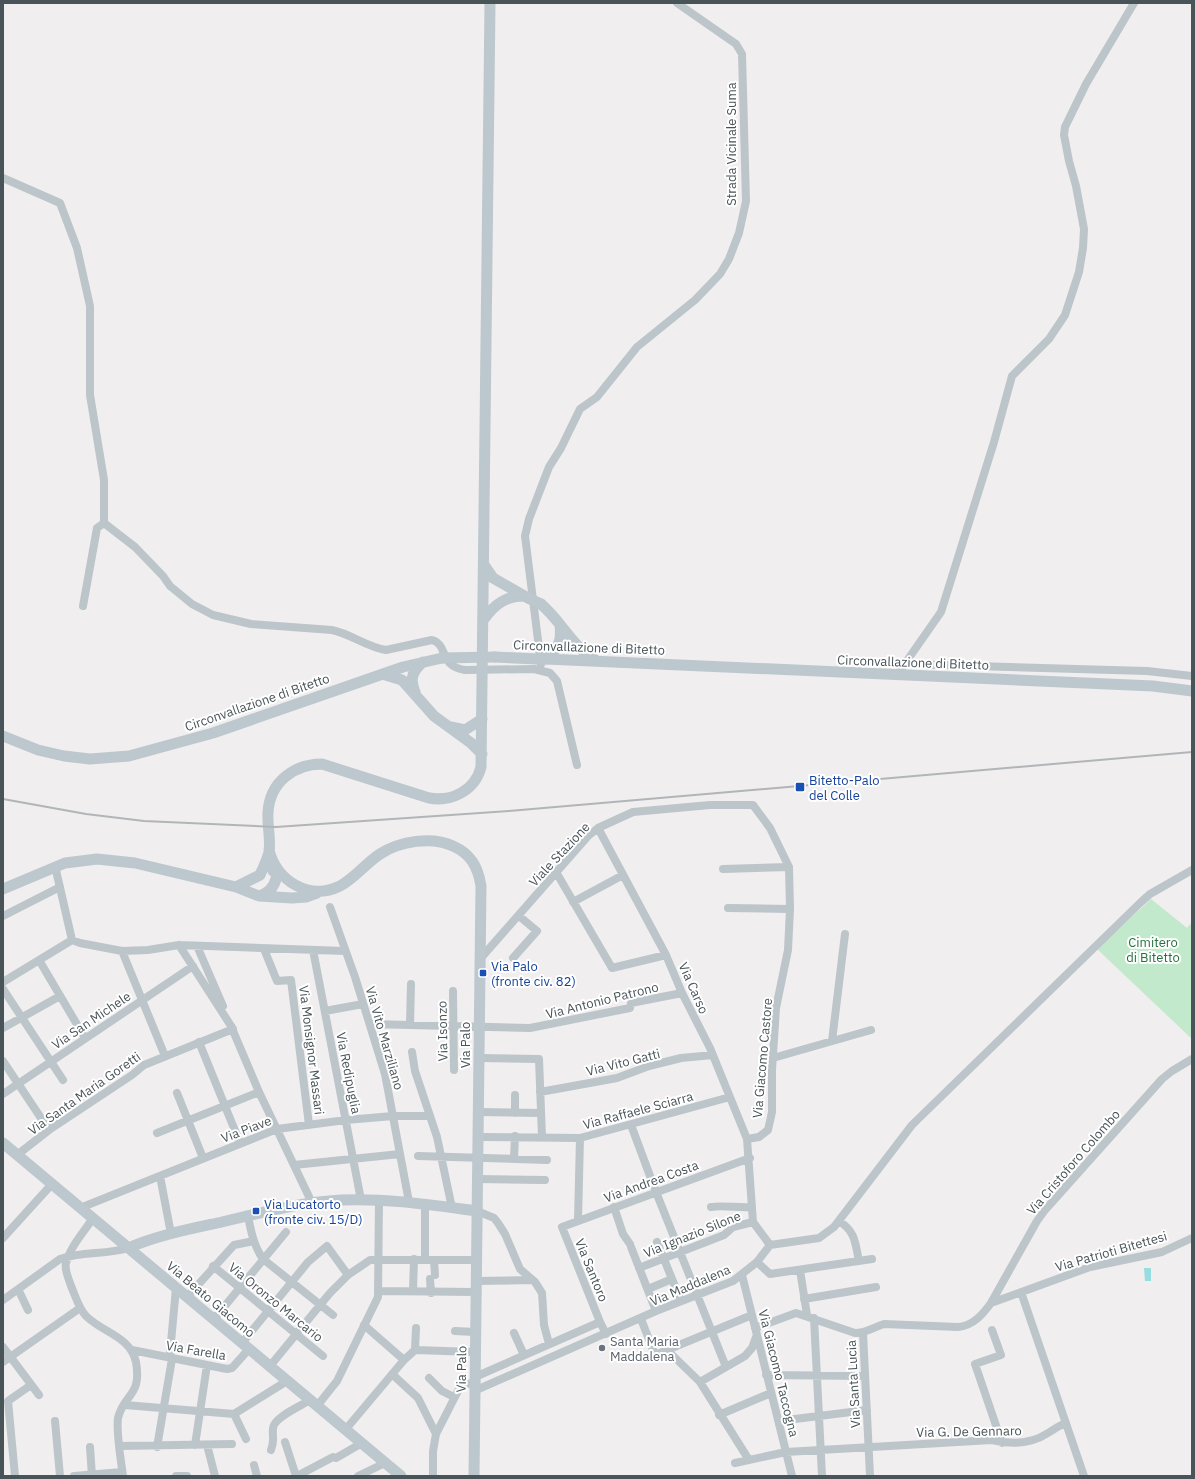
<svg xmlns="http://www.w3.org/2000/svg" width="1195" height="1479" viewBox="0 0 1195 1479" font-family="'IBM Plex Sans',sans-serif">
<style>
.green{fill:#c2e9cb}
.water{fill:#95dde0}
.lines{fill:none;stroke-linecap:round;stroke-linejoin:round}
.street{stroke:#bcc5c9;stroke-width:8}
.secondary{stroke:#bcc8ce;stroke-width:11}
.rail{stroke:#b1b5b8;stroke-width:2}
.secondary-bridge{stroke:#bcc8ce;stroke-width:11}
.transit-dot{fill:#1a4fb4;stroke:#fff;stroke-width:1.5}
.worship-dot{fill:#6b7280;stroke:#fff;stroke-width:1.5}
.labels{text-anchor:middle;stroke-width:4;stroke-linejoin:round;paint-order:stroke}
.street-label{font-size:13px;fill:#495459;stroke:#fff}
.transit-label{font-size:13px;fill:#164399;stroke:#fff;text-anchor:start}
.park-label{font-size:13px;fill:#23713d;stroke:#fff}
.worship-label{font-size:13px;fill:#5b616d;stroke:#fff;text-anchor:start}
</style>
<rect width="100%" height="100%" fill="#f1eeef"/>
<path class="green" d="M1151 899 1187 928 1192 922V1039L1097 949Z"/>
<path class="water" d="M1144 1268H1151V1281H1145Z"/>
<g class="lines">
<path class="street" d="M3 178 60 203 77 248 90 306V395L104 480V523L135 547 163 576 170 586 192 604 213 615 251 624 332 630C351 634 367 647 386 650L432 640C449 645 438 666 465 670L534 669 550 673 557 681 577 765
M83 606 97 528 104 523
M541 664 525 536 529 519 549 467 561 448 580 409 597 397 637 347 695 300 720 274 729 259 739 233 746 201 742 54 736 44 677 3
M906 664 1147 671 1192 676
M897 675 941 612 994 442 1012 376 1049 339 1065 315 1079 272 1083 248 1084 229 1076 186 1069 161 1064 135 1065 127 1086 84 1134 3
M598 828 666 955
M55 866 72 940
M723 869 789 867
M556 872 612 968 666 955 682 993 710 1048 747 1139
M573 902 623 875
M330 907 355 977 385 1074 409 1202
M728 908 790 909
M3 916 60 887
M72 940 80 943 122 951 148 950 179 945 345 951
M197 946 223 1006
M264 949 277 981 291 980 309 1125
M313 950 361 1200
M122 951 165 1056
M513 958 537 931 519 916
M480 959 588 836 598 828 633 812 710 805H753L770 828 789 867 790 909 788 950 776 1008 772 1070V1112L768 1130 759 1137 747 1139 753 1222 770 1245
M39 960 85 1038
M3 982 72 940
M3 989 63 1080
M453 991 454 1070
M325 1011 363 1004
M370 1024 530 1028 630 1008 631 1003 682 993
M410 1025 411 984
M231 1026 259 1092 312 1203
M3 1028 60 996
M832 1041 845 934
M199 1042 240 1143
M412 1052 415 1071 437 1137 452 1208
M479 1058 539 1059 542 1137
M773 1058 871 1030
M3 1061 49 1130
M540 1092 617 1078 649 1066 681 1058 713 1055
M177 1093 203 1158
M3 1094 193 966
M515 1095V1113
M479 1112 541 1113
M631 1125 656 1192 726 1367
M157 1133 259 1092
M479 1137 580 1138 730 1097
M17 1155 49 1130 132 1075 144 1065 233 1029 179 945
M418 1156 547 1160
M514 1159 515 1136
M294 1165 400 1154
M160 1176 171 1234
M478 1179 545 1180
M614 1207 623 1234 630 1244
M711 1207C721 1205 740 1208 752 1207
M80 1208 277 1129 346 1120 393 1116H430
M477 1211 494 1218 498 1223 505 1234 520 1269 535 1282 542 1293 544 1325 549 1344
M248 1216C251 1232 254 1246 263 1259L333 1315
M93 1218C84 1232 70 1247 66 1263 64 1270 69 1279 71 1286 76 1297 78 1307 86 1316 103 1333 130 1336 136 1362 142 1397 124 1393 118 1418 116 1432 121 1461 123 1476
M578 1220 580 1138
M839 1221C856 1232 855 1243 859 1261
M3 1238 52 1184
M657 1242 681 1301
M631 1247 656 1311
M425 1260V1205
M434 1260 435 1275
M757 1262 770 1274 872 1259
M213 1266 323 1356
M639 1268 724 1235 733 1227 753 1222
M800 1270 807 1315
M742 1275 792 1476
M430 1279 431 1293
M475 1281 532 1280
M18 1289 28 1310
M648 1289 672 1279
M378 1291 475 1292
M413 1291 414 1259
M1021 1292 1084 1476
M187 1297 234 1245 254 1241
M804 1299 876 1287
M3 1300 60 1259C82 1251 106 1255 128 1248
M991 1303 1090 1267 1162 1252 1192 1238
M814 1318 822 1476
M214 1319 286 1232
M641 1319 655 1355 667 1350 700 1382 749 1460
M600 1322 562 1227 750 1158
M364 1325 404 1360
M755 1328 796 1313 855 1333C866 1333 874 1327 884 1324L958 1327C973 1326 983 1314 991 1303L1037 1221 1045 1210 1162 1079 1172 1071 1192 1059
M992 1330 1001 1355 975 1364 1002 1443
M455 1331 475 1332
M514 1333 524 1355
M863 1333 870 1476
M242 1343 308 1262 327 1246 348 1275
M3 1347 39 1395
M132 1350 227 1369 232 1368 249 1349
M415 1350 475 1352
M415 1350 416 1328
M667 1350 752 1315
M3 1362 80 1308
M270 1366 330 1293 348 1275 370 1260H476
M392 1374 418 1398 436 1434
M766 1375 865 1376
M475 1377 600 1322 606 1334
M429 1378 442 1391 454 1397
M700 1382 745 1356 752 1348 756 1337
M474 1391 656 1311 733 1281 757 1262 770 1245 819 1238 834 1227 912 1125 1141 902 1150 894 1192 870
M125 1405 234 1414
M317 1406 337 1381 378 1297 379 1200
M234 1414 287 1381
M234 1414 246 1439
M719 1415 771 1393
M55 1421 60 1476
M779 1421 867 1410
M346 1429 404 1360 415 1350
M285 1442 296 1476
M195 1445 207 1365
M207 1445 215 1476
M120 1446 232 1444
M90 1447 92 1476
M157 1447 172 1359 170 1353 176 1288
M271 1450C275 1440 272 1438 273 1428 274 1417 301 1406 310 1400
M735 1463 786 1452 992 1440C1012 1445 1031 1444 1048 1433 1054 1429 1059 1426 1065 1423
M254 1465 257 1476
M15 1476 8 1401 31 1385
M74 1476 122 1472
M176 1476H187
M297 1476 333 1457 336 1458 362 1443
M358 1476 385 1463
M433 1476V1451L436 1434 460 1387 466 1384 474 1383"/>
<path class="secondary" d="M484 565 493 578 528 598
M541 604C562 622 573 648 597 661
M484 619C495 604 506 596 524 596
M495 657 537 659
M546 659 1085 683 1153 686 1192 691
M546 659C558 649 562 642 560 625
M382 674 402 680 434 716 471 743 482 754
M415 692C409 678 413 671 423 662
M451 727 465 730 482 719
M3 736 38 750 64 756 90 759 129 756 213 733 403 667 442 658
M269 850C277 881 309 901 340 886 355 878 366 863 380 854 400 841 432 836 453 846 471 854 478 867 481 886L474 1476
M236 887 260 875C263 868 267 860 269 852 271 840 267 825 268 812 270 782 294 764 322 764L429 798C451 802 475 791 481 767L490 3
M3 889 65 863 97 859 135 863 236 887 259 896 292 898 306 897 317 893
M259 896C272 892 277 883 277 870L273 871
M3 1143 401 1476
M128 1248C158 1235 190 1229 222 1222 260 1213 301 1202 341 1200 387 1198 432 1205 477 1211"/>
<path class="rail" d="M3 799 86 814 144 821 276 827 509 811 1192 752"/>
<path class="secondary-bridge" d="M528 598 541 604
M442 658 495 657
M537 659H546"/>
</g>
<g class="transit-dot">
<rect x="795" y="782" width="10" height="10" rx="2"/>
<rect x="479" y="969" width="8" height="8" rx="2"/>
<rect x="252" y="1207" width="8" height="8" rx="2"/>
</g>
<circle class="worship-dot" cx="602" cy="1348" r="4"/>
<g class="labels">
<g class="street-label">
<text transform="translate(731 144) rotate(-90)" y="5">Strada Vicinale Suma</text>
<text transform="translate(589 647) rotate(2)" y="5">Circonvallazione di Bitetto</text>
<text transform="translate(913 662) rotate(2)" y="5">Circonvallazione di Bitetto</text>
<text transform="translate(257 702) rotate(-19)" y="5">Circonvallazione di Bitetto</text>
<text transform="translate(559 854) rotate(-47)" y="5">Viale Stazione</text>
<text transform="translate(694 988) rotate(66)" y="5">Via Carso</text>
<text transform="translate(602 1000) rotate(-14)" y="5">Via Antonio Patrono</text>
<text transform="translate(91 1020) rotate(-34)" y="5">Via San Michele</text>
<text transform="translate(442 1031) rotate(-91)" y="5">Via Isonzo</text>
<text transform="translate(385 1038) rotate(74)" y="5">Via Vito Marziliano</text>
<text transform="translate(465 1045) rotate(-90)" y="5">Via Palo</text>
<text transform="translate(312 1050) rotate(83)" y="5">Via Monsignor Massari</text>
<text transform="translate(762 1058) rotate(-85)" y="5">Via Giacomo Castore</text>
<text transform="translate(623 1062) rotate(-14)" y="5">Via Vito Gatti</text>
<text transform="translate(349 1073) rotate(79)" y="5">Via Redipuglia</text>
<text transform="translate(84 1093) rotate(-35)" y="5">Via Santa Maria Goretti</text>
<text transform="translate(638 1110) rotate(-15)" y="5">Via Raffaele Sciarra</text>
<text transform="translate(246 1129) rotate(-21)" y="5">Via Piave</text>
<text transform="translate(1073 1162) rotate(-49)" y="5">Via Cristoforo Colombo</text>
<text transform="translate(651 1181) rotate(-20)" y="5">Via Andrea Costa</text>
<text transform="translate(692 1234) rotate(-22)" y="5">Via Ignazio Silone</text>
<text transform="translate(1111 1251) rotate(-16)" y="5">Via Patrioti Bitettesi</text>
<text transform="translate(592 1270) rotate(68)" y="5">Via Santoro</text>
<text transform="translate(690 1285) rotate(-23)" y="5">Via Maddalena</text>
<text transform="translate(211 1299) rotate(40)" y="5">Via Beato Giacomo</text>
<text transform="translate(276 1302) rotate(39)" y="5">Via Oronzo Marcario</text>
<text transform="translate(196 1350) rotate(10)" y="5">Via Farella</text>
<text transform="translate(461 1369) rotate(-89)" y="5">Via Palo</text>
<text transform="translate(779 1373) rotate(76)" y="5">Via Giacomo Taccogna</text>
<text transform="translate(853 1384) rotate(-93)" y="5">Via Santa Lucia</text>
<text transform="translate(969 1431) rotate(-1)" y="5">Via G. De Gennaro</text>
</g>
<g class="transit-label">
<text x="809" y="785">Bitetto-Palo<tspan x="809" dy="15">del Colle</tspan></text>
<text x="491" y="971">Via Palo<tspan x="491" dy="15">(fronte civ. 82)</tspan></text>
<text x="264" y="1209">Via Lucatorto<tspan x="264" dy="15">(fronte civ. 15/D)</tspan></text>
</g>
<g class="park-label">
<text x="1153" y="947">Cimitero<tspan x="1153" dy="15">di Bitetto</tspan></text>
</g>
<g class="worship-label">
<text x="610" y="1346">Santa Maria<tspan x="610" dy="15">Maddalena</tspan></text>
</g>
</g>
<rect width="1195" height="1479" fill="none" stroke="#495459" stroke-width="8"/>
</svg>
